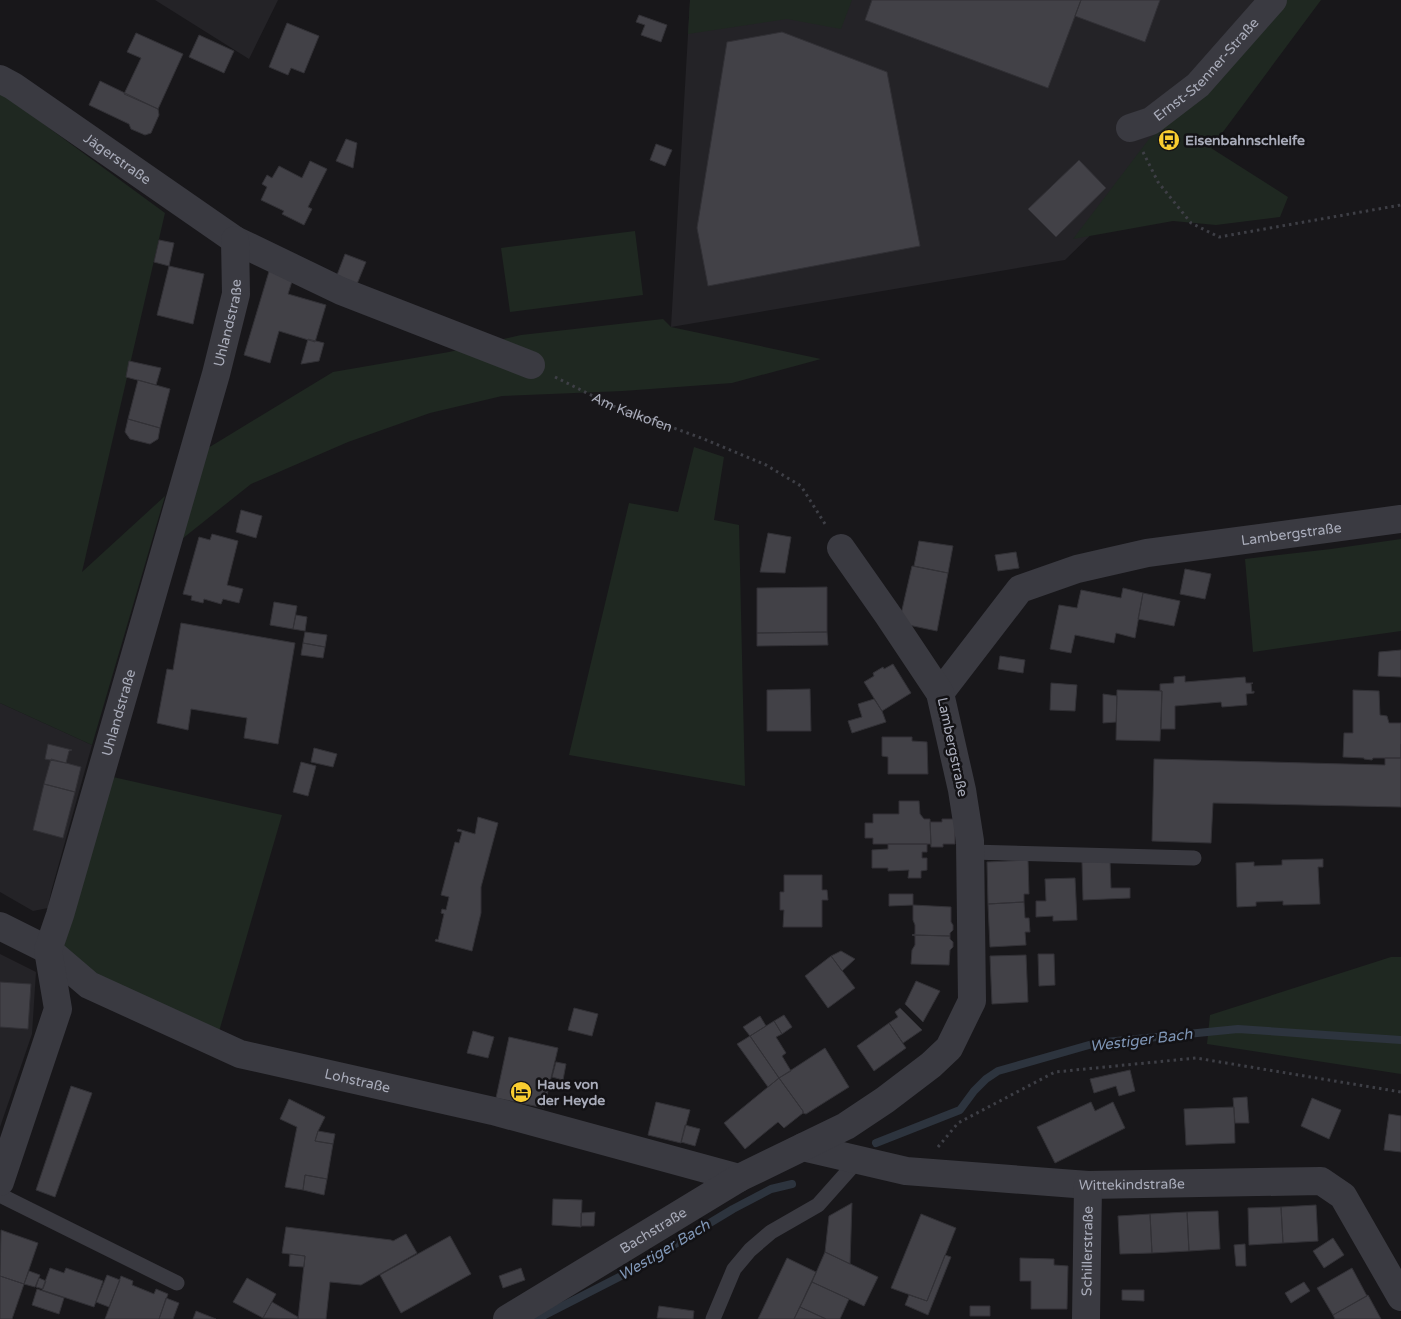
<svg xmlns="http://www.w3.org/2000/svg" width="1401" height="1319" viewBox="0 0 1401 1319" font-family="'Varela Round',sans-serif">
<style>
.built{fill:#242327}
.green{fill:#1f2821}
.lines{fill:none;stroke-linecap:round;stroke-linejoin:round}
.stream{stroke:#2d343e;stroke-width:8}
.building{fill:#424147;stroke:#323136}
.path{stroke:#3e3f46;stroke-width:3;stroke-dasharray:2.5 4;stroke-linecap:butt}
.service{stroke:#3a3a41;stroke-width:15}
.minor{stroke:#3a3a41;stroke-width:28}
.labels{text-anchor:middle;stroke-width:5;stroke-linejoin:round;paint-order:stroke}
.street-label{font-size:14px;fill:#a9acba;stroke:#131215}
.poi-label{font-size:14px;font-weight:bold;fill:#a9acba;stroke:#131215;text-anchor:start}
.water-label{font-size:15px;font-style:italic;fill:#7f96b6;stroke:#131215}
</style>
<rect width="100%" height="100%" fill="#18171a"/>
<path class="built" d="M155 0H278L249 59Z
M690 0H1306L1216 113 1065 260 671 327Z
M0 703 92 745 51 892 48 908 33 911 0 892Z
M0 954 36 972 32 1034 0 1127Z"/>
<path class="green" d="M690 0H852L841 29 787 19 688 34Z
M1280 0H1321L1211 148 1288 197 1280 217 1216 225 1173 221 1073 239 1149 139 1209 92Z
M0 92 165 213 82 572 165 496 92 745 0 703Z
M635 231 643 295 510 312 501 248Z
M663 319 671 327 821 359 732 383 623 391 502 396 430 413 348 442 251 484 182 539 208 448 333 372 449 352 521 335Z
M694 447 724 457 714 520 739 525 745 786 569 755 629 503 678 512Z
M1401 539V631L1253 652 1245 559 1331 549Z
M113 777 282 815 218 1035 98 977 62 947Z
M1391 957H1401V1074L1207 1044 1210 1015Z"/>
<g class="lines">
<path class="stream" d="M876 1143 960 1110 974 1091 986 1079 998 1071 1096 1043 1238 1029 1401 1040
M537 1319 627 1273 733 1209 771 1189 792 1184"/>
</g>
<path class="building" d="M872 0H1081L1048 88 865 20Z
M1081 0H1160L1145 42 1075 16Z
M639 15 667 25 661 42 641 35 645 25 636 22Z
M287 23 319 36 304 73 291 68 288 75 269 67Z
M782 32 887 72 920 246 708 286 697 228 727 42Z
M136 33 183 54 158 109 124 94 141 58 127 52Z
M199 35 234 51 224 73 189 57Z
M100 81 158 109 159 115 151 133 145 135 131 129 129 124 89 105Z
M346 139 357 143 353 168 336 161Z
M656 144 672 150 665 166 650 160Z
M1079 160 1106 188 1056 237 1028 209Z
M310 161 327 169 308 207 312 209 304 225 282 214 284 211 261 200 267 187 262 184 267 175 272 178 279 166 302 178Z
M159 240 174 243 169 266 154 262Z
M345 254 366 262 357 284 337 275Z
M169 266 204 274 193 324 157 315Z
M270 268 294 275 288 294 326 305 315 342 279 331 270 363 244 355Z
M308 339 324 343 319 361 301 364Z
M129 361 161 368 156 385 126 377Z
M138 380 170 389 160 428 128 419Z
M128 419 160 428 158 439 150 444 130 439 125 432Z
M241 510 262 516 256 538 236 532Z
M768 533 791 537 785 573 760 572Z
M212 534 238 541 227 585 243 589 239 603 223 599 221 604 204 599 203 603 191 600 192 596 183 594 199 537 210 540Z
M919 541 953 546 948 573 914 566Z
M1016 552 1019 568 998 571 995 555Z
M912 566 948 573 937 631 899 623Z
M1185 569 1211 574 1205 599 1180 594Z
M827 587V632L757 633V588Z
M1123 588 1143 593 1135 638 1116 633 1114 643 1075 635 1071 653 1050 649 1059 605 1077 608 1081 590 1121 598Z
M1143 593 1180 601 1174 626 1138 619Z
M274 602 297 606 293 629 270 625Z
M296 615 307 617 305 631 293 629Z
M181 623 295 643 278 744 244 738 247 718 191 709 188 730 157 723 167 669 173 670Z
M305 632 327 635 325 647 303 643Z
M827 632 828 645 757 646V633Z
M303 643 325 647 323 658 301 655Z
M1401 650V677L1378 676 1379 652Z
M1000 656 1025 660 1023 673 998 669Z
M893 664 911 693 882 711 864 682 874 676 873 673 883 667 884 669Z
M1185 676V682L1245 677 1246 683H1253L1251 684 1252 692 1254 691V693L1246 694 1247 705 1222 707 1221 702 1175 706V729H1161L1162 691H1160V684L1174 683V677Z
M1051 683 1077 685 1075 711 1050 710Z
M810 689 811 731H767V690Z
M1117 690 1162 691 1160 741 1116 740Z
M1353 690 1379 691 1380 715 1387 716 1389 723H1401V758H1373L1372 760 1364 759V758L1343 757 1344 733H1353Z
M1103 694 1117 696 1116 722 1103 723Z
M874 699 882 711 886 722 852 733 848 721 862 717 858 704Z
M882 737H912V741L927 742 928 774H888V757L882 756Z
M48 744 72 750 69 751 66 763 45 759Z
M1401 744V807L1213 803 1211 843 1152 841 1154 759 1385 765V758H1401Z
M314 748 337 754 333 767 311 762Z
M51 759 81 767 75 792 44 784Z
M301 762 316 766 308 796 293 792Z
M44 784 75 792 63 838 33 830Z
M899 801H919L920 814 924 819H930L931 844H873V838H865V823H873V814H899Z
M478 817 498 823 481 887V913L472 951 435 941 436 939 438 940 444 914 441 913 442 909 446 910 449 897 441 895 455 842 459 843 462 832 457 831 458 829 475 834Z
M942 819H955V844H943V847H931L930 822H942Z
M888 844H927V852H922V858H927V870L921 871V878H908L909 870 888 871V868H872V850L888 849Z
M1323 859V867H1318L1320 904 1283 905V901L1256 902V906L1237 907 1236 863 1254 862V866L1282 865V860Z
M1028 860 1029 894H1024V902L988 904 987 862Z
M1110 861 1111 888H1130V898L1083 900 1082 862Z
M784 875H822V890H827L828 900H822V927H783L784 910H780V892H784Z
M1075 878 1077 920 1053 921V916L1036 917V901H1046L1045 879Z
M889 894H913V905L889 906Z
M1024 902 1025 918H1029L1030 932H1025L1026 945 990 947 988 904Z
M913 905 951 907V922L953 925V930L950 933V936L912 935 915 934V925L913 920Z
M912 935 950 936V939L953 942V947L950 950 949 965 911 964 912 950 915 945V936Z
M841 951 855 959 842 971 831 956Z
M1038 954H1054L1055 985 1039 986Z
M1026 955 1028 1002 992 1004 990 956Z
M831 956 855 988 828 1008 805 976Z
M916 981 940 991 923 1022 905 1004Z
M0 982 31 984 28 1029 0 1027Z
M574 1008 598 1014 592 1036 568 1030Z
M900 1008 922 1030 903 1043 889 1023 898 1017 895 1012Z
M784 1015 792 1027 782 1034 774 1021Z
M760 1016 766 1026 750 1036 743 1027Z
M774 1021 782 1034 776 1037 786 1053 782 1056 791 1071 779 1078 750 1036Z
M889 1023 906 1048 874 1071 857 1046Z
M473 1031 494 1037 488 1058 467 1053Z
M750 1036 779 1078 768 1087 737 1044Z
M509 1037 558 1048 544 1108 496 1098Z
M825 1048 849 1087 806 1114 803 1113V1111L779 1078Z
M556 1062 566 1064 563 1080 552 1077Z
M1130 1070 1135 1091 1119 1096 1116 1086 1094 1093 1090 1079Z
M779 1078 803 1111V1113L784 1128 778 1122 745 1149 724 1123Z
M71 1086 92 1093 55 1197 36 1190Z
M1247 1097 1249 1123H1235L1233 1098Z
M1312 1098 1341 1110 1329 1139 1301 1126Z
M289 1099 325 1117 318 1131 315 1141 333 1144 327 1179 305 1175 303 1190 285 1187 297 1127 280 1119Z
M656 1102 690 1110 681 1143 648 1135Z
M1091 1102 1095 1111 1113 1102 1125 1128 1055 1163 1037 1127Z
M1234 1107 1235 1143 1186 1145 1184 1109Z
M1389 1114 1401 1116V1152L1384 1150Z
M685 1125 700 1129 695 1146 681 1142Z
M318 1131 335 1134 333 1144 315 1141Z
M305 1175 327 1179 324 1195 303 1190Z
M553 1199 582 1200 581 1227 552 1225Z
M852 1203 850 1264 825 1252 829 1216Z
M1316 1205 1318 1241 1283 1243 1281 1207Z
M1281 1207 1283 1243 1249 1245 1248 1208Z
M1218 1211 1220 1249 1189 1251 1187 1212Z
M595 1212 594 1226H581V1213Z
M1187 1212 1189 1251 1152 1253 1150 1214Z
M921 1214 956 1228 927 1301 891 1288Z
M1150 1214 1152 1253 1120 1254 1118 1216Z
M286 1227 391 1240 393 1241 406 1234 417 1253 361 1285 330 1282 326 1319H298L305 1256 282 1253Z
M1 1230 38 1243 24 1284 0 1276Z
M450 1236 471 1274 401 1313 380 1275Z
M1333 1238 1344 1255 1324 1268 1313 1251Z
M1245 1244 1246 1266H1236L1234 1245Z
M825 1252 878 1277 864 1306 812 1282Z
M290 1254 305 1256 304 1267 289 1266Z
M945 1255 951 1257 928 1315 905 1305 909 1295 927 1301Z
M787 1258 816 1272 794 1319H758Z
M1020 1258 1054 1259V1265L1068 1266 1067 1309H1031V1281H1020Z
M50 1268 64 1273 66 1268 103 1281 94 1307 42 1290Z
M521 1268 525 1280 503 1288 499 1276Z
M1352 1268 1367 1296 1333 1315 1317 1288Z
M29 1271 40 1275 35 1287 24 1284Z
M107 1275 120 1280 109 1307 96 1302Z
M0 1276 24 1284 12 1319H0Z
M121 1276 133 1281 132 1285 154 1294 156 1289 168 1294 159 1319H105Z
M39 1278 46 1281 43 1289 36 1287Z
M247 1278 276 1294 263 1318 233 1302Z
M812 1282 849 1299 840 1319H826L800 1307Z
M1304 1282 1310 1291 1291 1303 1285 1293Z
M37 1289 64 1298 59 1314 32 1305Z
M1122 1290H1144V1301L1122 1300Z
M1368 1295 1381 1319H1335L1333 1315Z
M166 1298 179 1303 173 1319H159Z
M272 1302 298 1317V1319L263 1318Z
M659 1306 694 1311 693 1319 657 1318Z
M970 1306H990V1316H970Z
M800 1307 826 1319H794Z
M196 1311 216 1319H193Z"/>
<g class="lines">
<g class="path">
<path d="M1143 152 1158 182 1191 223 1219 237 1401 205"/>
<path id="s1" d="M555 377 613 406 704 439 766 465 801 486 827 527"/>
<path d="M938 1147 958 1123 1055 1072 1196 1058 1401 1092"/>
</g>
<path class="service" d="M971 852 1194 858
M0 1195 177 1283
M713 1319 734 1269 750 1250 771 1232 818 1205 858 1160"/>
<g class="minor">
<path id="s2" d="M0 79 13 86 235 240 341 291 531 365"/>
<path id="s3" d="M1130 128 1151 121 1198 85 1273 0"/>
<path id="s4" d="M940 693 1020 589 1077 569 1147 553 1401 519"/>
<path id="s5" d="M0 926 48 950 89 985 240 1054 493 1111 739 1178"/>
<path id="s6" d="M803 1147 906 1171 1088 1185 1321 1181 1343 1196 1401 1297"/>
<path id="s7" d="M0 1182 58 1009 48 950 60 915 216 374 236 294 235 240"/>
<path id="s8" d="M507 1319 739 1178 846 1126 885 1100 931 1065 949 1048 972 1001 970 841 962 790 940 693 888 615 841 548"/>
<path id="s9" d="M1086 1319 1088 1185"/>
</g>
</g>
<defs>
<g id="bus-disc" transform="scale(1.125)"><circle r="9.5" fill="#f9cd30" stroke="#131215"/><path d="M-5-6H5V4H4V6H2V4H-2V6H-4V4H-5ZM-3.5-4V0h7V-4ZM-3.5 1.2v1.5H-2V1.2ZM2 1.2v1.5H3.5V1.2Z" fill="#111"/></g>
<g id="hotel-disc" transform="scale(1.125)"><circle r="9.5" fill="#f9cd30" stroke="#131215"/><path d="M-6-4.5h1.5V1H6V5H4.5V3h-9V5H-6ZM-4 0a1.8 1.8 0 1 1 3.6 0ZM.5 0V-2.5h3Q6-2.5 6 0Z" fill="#111"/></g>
</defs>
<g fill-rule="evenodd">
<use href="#bus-disc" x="1169" y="140"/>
<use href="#hotel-disc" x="521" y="1092"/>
</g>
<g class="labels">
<g class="street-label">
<text dy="5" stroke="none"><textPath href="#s3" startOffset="98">Ernst-Stenner-Straße</textPath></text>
<text dy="5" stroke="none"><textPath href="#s2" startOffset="142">Jägerstraße</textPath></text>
<text dy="5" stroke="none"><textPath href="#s7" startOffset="895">Uhlandstraße</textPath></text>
<text dy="5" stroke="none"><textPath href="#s1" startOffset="85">Am Kalkofen</textPath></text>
<text dy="5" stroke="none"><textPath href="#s4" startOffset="409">Lambergstraße</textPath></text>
<text dy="5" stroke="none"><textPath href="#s7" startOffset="490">Uhlandstraße</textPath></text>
<text transform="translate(953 747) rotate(78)" y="5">Lambergstraße</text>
<text dy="5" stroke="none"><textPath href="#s5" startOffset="394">Lohstraße</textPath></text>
<text dy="5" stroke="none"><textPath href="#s6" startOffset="332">Wittekindstraße</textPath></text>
<text dy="5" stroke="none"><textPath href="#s8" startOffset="171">Bachstraße</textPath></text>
<text dy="5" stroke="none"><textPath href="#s9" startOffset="68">Schillerstraße</textPath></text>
</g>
<g class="poi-label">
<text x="1185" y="145">Eisenbahnschleife</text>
<text x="537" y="1089">Haus von<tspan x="537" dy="16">der Heyde</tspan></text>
</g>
<g class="water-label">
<text transform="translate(1141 1040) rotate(-7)" y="5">Westiger Bach</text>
<text transform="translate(664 1250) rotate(-31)" y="5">Westiger Bach</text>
</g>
</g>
</svg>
